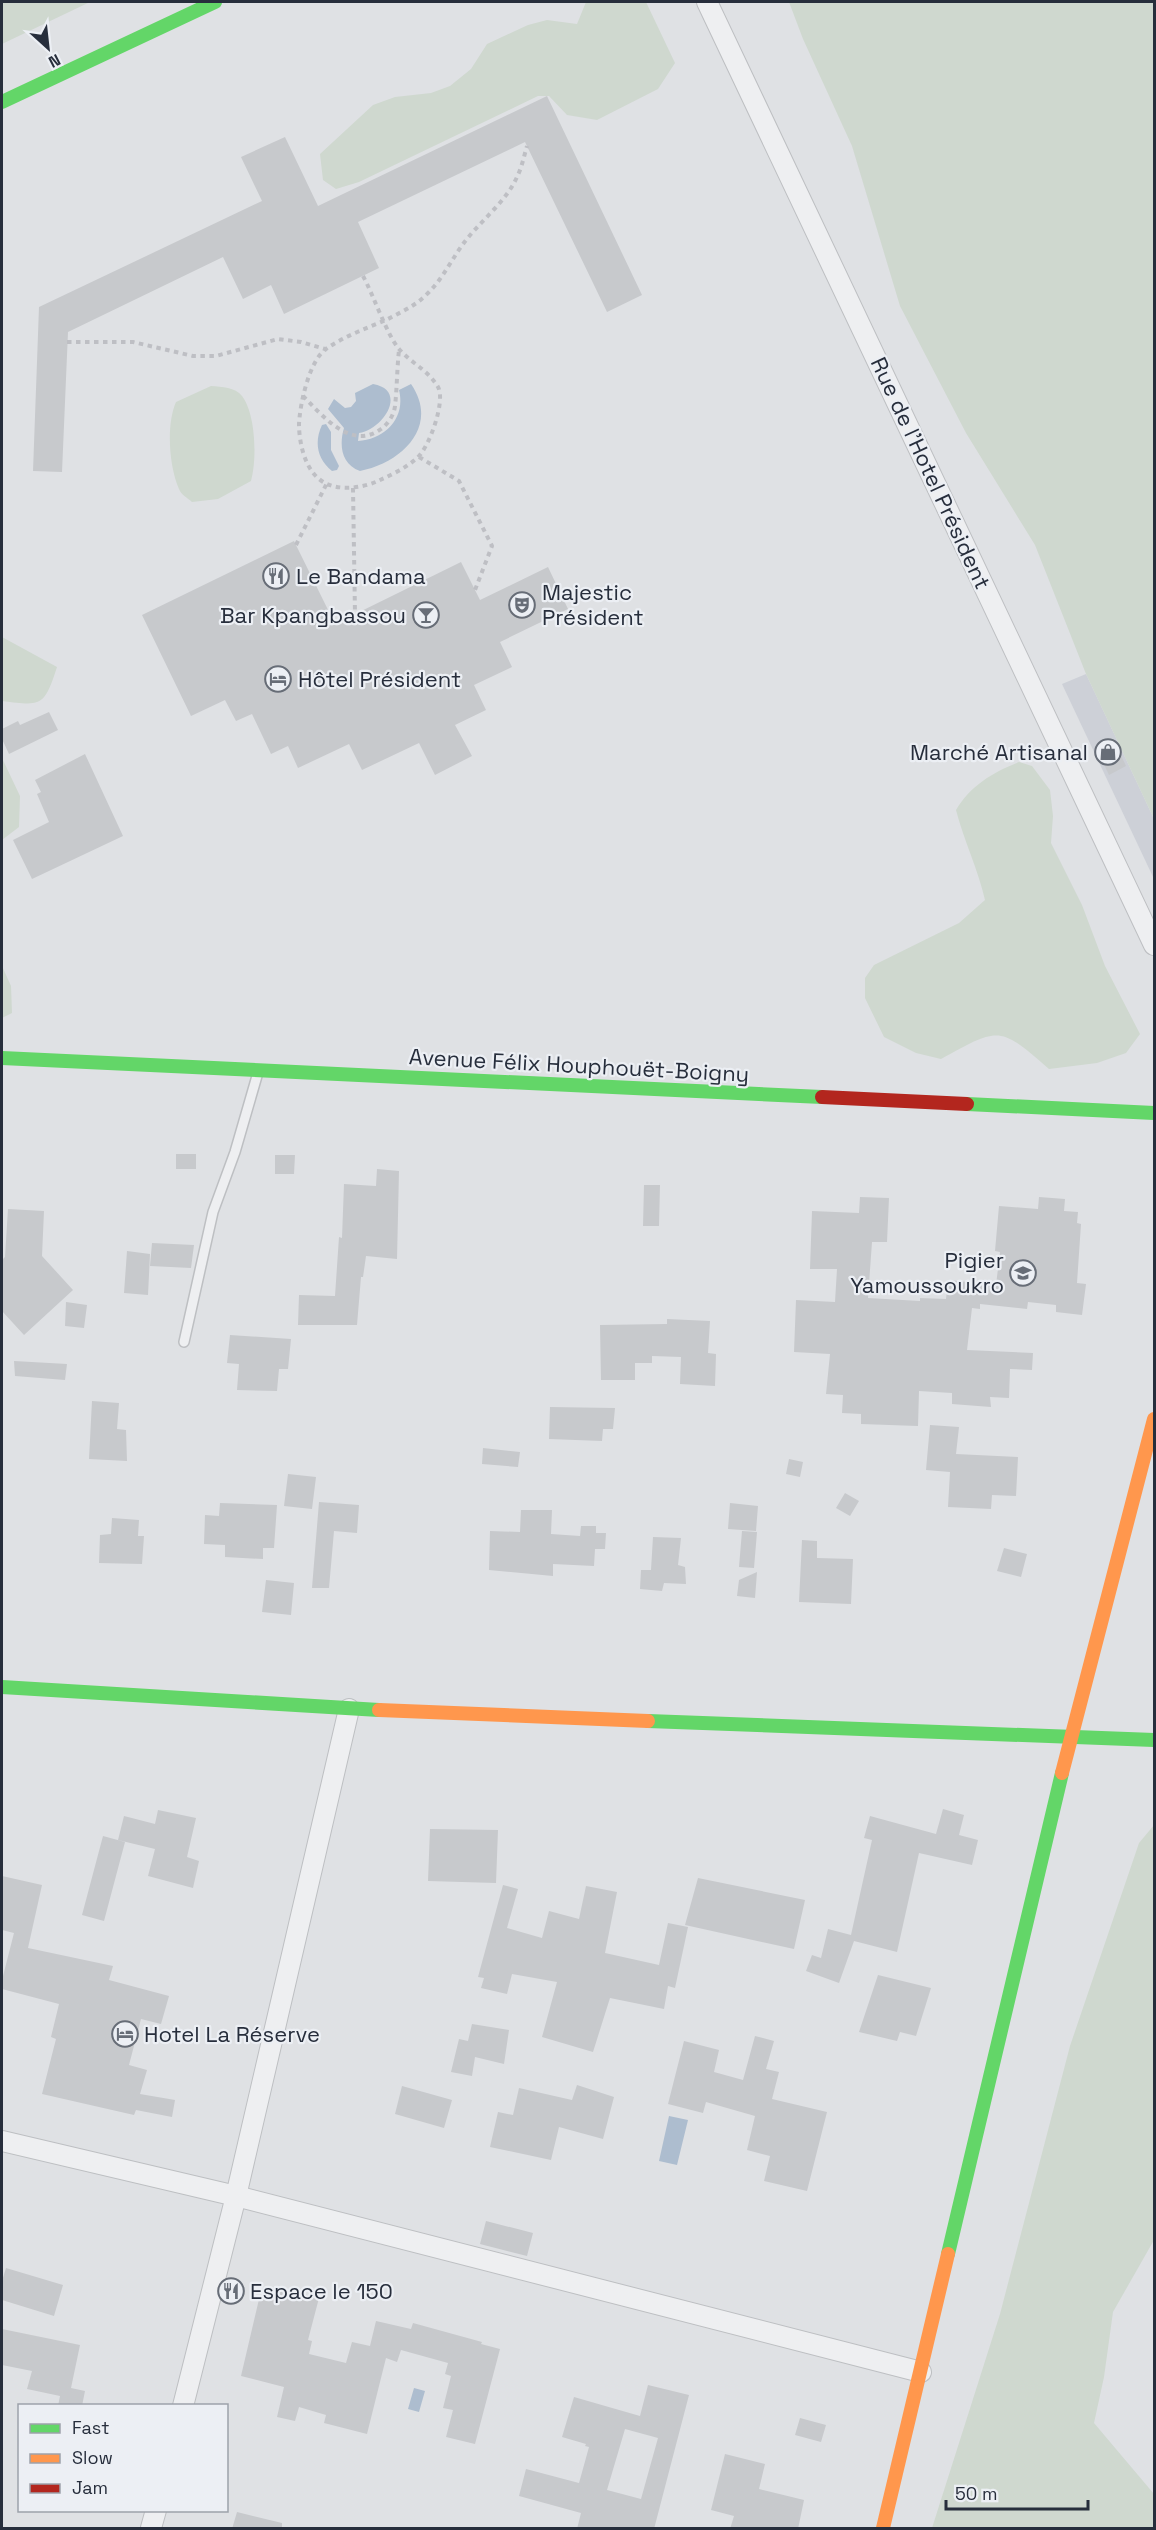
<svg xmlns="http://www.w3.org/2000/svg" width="1156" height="2530" viewBox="0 0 1156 2530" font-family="'Space Grotesk',sans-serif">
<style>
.built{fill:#cdd0d7}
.green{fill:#cfd8cf}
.water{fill:#adbdcf}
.building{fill:#c7c9cc;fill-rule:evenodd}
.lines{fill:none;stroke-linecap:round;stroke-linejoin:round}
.lane-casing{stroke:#bdbfc2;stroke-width:12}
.street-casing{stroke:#bdbfc2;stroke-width:22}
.path{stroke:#bebfc4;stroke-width:4;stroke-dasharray:4.5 4.5;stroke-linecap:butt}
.lane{stroke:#eeeff1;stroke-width:9}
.street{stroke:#eeeff1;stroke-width:20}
.fast{stroke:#63d668;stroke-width:14}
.slow{stroke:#ff974d;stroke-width:14}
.jam{stroke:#b3261e;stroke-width:14}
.labels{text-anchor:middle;stroke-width:4.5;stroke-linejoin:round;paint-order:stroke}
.street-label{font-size:22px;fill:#272e3c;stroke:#eceff4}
.poi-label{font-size:22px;fill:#272e3c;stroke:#eceff4;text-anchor:start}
</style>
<rect width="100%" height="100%" fill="#dfe1e4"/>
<path class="built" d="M1086 674 1154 819V879L1062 684Z"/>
<path class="green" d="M2 2H90L2 44Z
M586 2H646L675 63 658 89 597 120 567 115 549 96H538L359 182 336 189 323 180 320 154 373 105 395 97 431 93 450 86 471 69 487 44 528 25 547 20 577 24Z
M789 2H1154V819L1086 674 1035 545 966 433 900 306 852 146 803 39Z
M211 386C222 387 235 387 242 396 256 414 257 460 251 481L218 499 192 502C188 498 181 495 179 489 169 466 166 425 176 402Z
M2 637 57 667C44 707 42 706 2 701Z
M2 758 20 796 19 827 2 840Z
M1019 762 1032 766 1050 790 1053 816 1051 843 1082 905 1105 966 1140 1034 1126 1053 1097 1063 1049 1069C999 1025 999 1027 941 1059L916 1053 884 1037 865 998V978L874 965 959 923 985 900C978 869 964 841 956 810 970 786 993 772 1019 762Z
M2 966 11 986 12 1013 2 1018Z
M1154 1825V2240L1113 2312 1104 2377 1094 2423 1154 2494V2528H932L1000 2314 1070 2046 1139 1843Z"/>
<path class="water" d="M373 384C408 390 384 429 359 433L358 441C385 439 406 418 399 390L411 384C440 426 402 463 360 471 341 464 339 445 344 428L328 409 334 399 345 408 351 407 356 401 355 393Z
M326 424 331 432V450L339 466 337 470 332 471C317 459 314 442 322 425Z
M669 2116 688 2120 677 2165 659 2161Z
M414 2388 425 2391 419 2412 408 2409Z"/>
<path class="building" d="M547 96 642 295 607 312 525 142 358 222 379 268 284 314 271 285 243 299 223 257 68 332 62 472 33 471 39 307 262 201 241 157 285 137 318 206Z
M294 541 335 624 461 562 480 600 548 567 568 609 500 642 512 667 474 685 486 710 455 725 472 756 435 775 419 743 362 770 349 744 298 768 288 746 271 754 252 714 236 721 225 700 191 716 142 615Z
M49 712 58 730 9 754 2 739V729L18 721 20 725Z
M1116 745 1126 766 1109 775 1099 754Z
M85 754 123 836 32 879 13 840 49 822 37 794 41 792 35 780Z
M176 1154H196V1169H176Z
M275 1155H295L294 1174H275Z
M377 1169 399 1171 397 1259 366 1256 363 1277H361L357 1325H298L299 1295 335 1296 339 1237 342 1238 344 1184 376 1186Z
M644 1185H660L659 1226H643Z
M860 1197 889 1198 887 1242H872L868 1298 920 1301V1298L946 1299 948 1280 996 1285 1000 1252 995 1251 999 1206 1038 1209 1039 1197 1065 1199 1064 1211 1078 1212 1077 1223 1081 1224 1077 1283 1086 1284 1082 1315 1056 1312V1305L1028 1302 1027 1309 980 1304V1309L972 1308 967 1350 1033 1353 1032 1370 1010 1369 1009 1398 990 1397 991 1407 952 1404V1393L919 1391 918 1426 861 1424V1414L842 1413 843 1395 826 1394 830 1354 794 1352 796 1300 835 1302 837 1269H810L812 1211 859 1213Z
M8 1209 44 1211 42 1256 73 1290 24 1335 2 1311V1260L5 1257Z
M152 1243 194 1245 191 1268 150 1266Z
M127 1251 150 1254 148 1295 124 1293Z
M66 1302 87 1305 84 1328 65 1326Z
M667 1319 710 1321 708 1353 716 1354 715 1386 680 1384 681 1357 652 1356V1363H635V1380H601L600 1325 667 1324Z
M230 1335 291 1339 288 1369H279L277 1391 237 1390 239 1364 227 1363Z
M14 1361 67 1364 65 1380 15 1376Z
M92 1401 119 1403 117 1429 126 1430 127 1461 89 1459Z
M550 1407 615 1408 613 1429H603L602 1441 549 1439Z
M930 1425 959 1427 956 1454 1018 1457 1016 1496 992 1495 991 1509 948 1507 950 1472 926 1470Z
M483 1448 520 1452 518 1467 482 1464Z
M789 1459 803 1462 800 1477 786 1474Z
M288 1474 316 1477 312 1509 284 1506Z
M845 1493 859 1501 850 1516 836 1508Z
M319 1502 359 1505 357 1533 334 1531 329 1588H312Z
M220 1503 277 1505 274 1548H263V1559L225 1557V1545L204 1544 205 1515 219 1516Z
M730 1503 758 1506 756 1531 728 1529Z
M521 1510H552L551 1534 580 1536 581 1526H596V1533H606L605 1549H595L594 1566 553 1564V1576L489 1570 490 1531 520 1532Z
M112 1518 139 1520 138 1536H144L142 1564 99 1563 100 1535 111 1534Z
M742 1531 757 1532 754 1568 739 1567Z
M653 1537 681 1538 678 1565 685 1567 686 1584 664 1583 662 1591 640 1589 641 1570H651Z
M802 1540 817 1541V1558L853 1559 851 1604 799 1602Z
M1004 1548 1027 1554 1021 1577 997 1571Z
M757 1572 755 1598 737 1596 739 1580Z
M266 1580 294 1583 291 1615 262 1612Z
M943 1809 964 1815 959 1835 978 1840 972 1865 919 1853 897 1952 854 1941 839 1983 806 1971 812 1955 821 1958 828 1929 851 1935 872 1840 864 1838 870 1816 936 1834Z
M158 1810 196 1818 187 1857 199 1861 193 1888 148 1876 155 1849 118 1840 124 1816 155 1824Z
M430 1829 498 1830 496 1883 428 1881Z
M103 1836 125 1842 104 1921 82 1915Z
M2 1876 42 1885 28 1948 113 1966 109 1980 169 1996 161 2024 141 2019 129 2065 147 2070 140 2094 175 2100 172 2117 136 2110 134 2115 42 2094 56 2039 51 2037 59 2004 2 1989V1980L14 1933 2 1930Z
M698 1878 805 1900 794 1949 685 1925Z
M503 1885 518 1889 507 1928 542 1938 549 1911 579 1919 586 1886 617 1892 605 1953 659 1965 668 1923 688 1927 675 1988 668 1986 664 2009 610 1998 593 2052 542 2037 557 1982 512 1974 507 1994 481 1988 484 1978 478 1977Z
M878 1975 931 1988 916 2036 900 2032 897 2041 859 2032Z
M472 2024 509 2030 504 2064 475 2057 472 2076 451 2072 459 2039 468 2041Z
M755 2036 774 2041 766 2069 779 2072 772 2099 827 2112 807 2191 764 2181 770 2156 747 2150 755 2116 706 2102 703 2113 668 2104 684 2041 719 2050 714 2072 743 2080Z
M577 2085 614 2097 603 2139 559 2127 551 2160 490 2147 498 2112 513 2115 519 2088 572 2100Z
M402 2086 452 2100 444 2128 395 2114Z
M486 2221 533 2233 527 2256 480 2244Z
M6 2268 63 2285 54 2316 2 2300V2281Z
M276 2287 319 2298 308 2340 312 2341 309 2354 346 2363 352 2342 370 2346 376 2321 411 2329 413 2323 482 2342 481 2344 500 2349 475 2444 446 2437 453 2410 443 2408 451 2376 445 2374 448 2363 401 2350 397 2362 386 2358 367 2434 324 2423 326 2415 299 2407 295 2421 277 2417 284 2387 241 2376 260 2295 273 2299Z
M2 2329 80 2345 71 2388 85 2391 82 2406H58L60 2396 27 2389 32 2371 2 2365Z
M648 2385 689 2395 654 2529H577L581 2513 519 2496 526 2469 579 2483 589 2447 585 2446 586 2444 562 2437 574 2397 640 2416ZM625 2429 658 2438 641 2499 607 2490Z
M800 2418 826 2425 821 2442 795 2435Z
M725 2454 765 2464 759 2489 804 2500 798 2529H730L734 2516 711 2510Z
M237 2512 282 2523V2529H232Z"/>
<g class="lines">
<g class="lane-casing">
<path id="lane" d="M184 1342 213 1212 235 1152 257 1076"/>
</g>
<g class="street-casing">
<path id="street" d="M707 2 1154 945
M2 2141 236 2196 921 2372
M183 2406 236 2196 349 1709
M151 2528 156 2510"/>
</g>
<path class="path" d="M363 276C373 294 387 335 399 349 411 363 428 370 438 387 446 401 429 448 417 458 406 468 391 475 378 481 360 489 333 492 318 478 304 466 299 441 299 424 300 404 309 361 326 349 344 336 368 328 388 319 401 312 415 306 426 295 441 281 449 264 461 247 477 223 505 204 517 177 522 167 524 156 527 146
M67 342H133L193 356H216L278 339 301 342 325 349
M303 396C323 416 351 451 381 429 388 424 394 415 395 406 397 389 397 368 399 350
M419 457 459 481 492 546 475 590
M353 488 355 614
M296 545 327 483"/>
<use href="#lane" class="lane"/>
<use href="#street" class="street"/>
<path class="fast" d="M2 102 215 2
M2 1058 822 1097
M967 1104 1154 1113
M2 1687 379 1710
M648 1721 1154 1740
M948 2254 1062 1773"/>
<path class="slow" d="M379 1710 648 1721
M1062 1773 1154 1419
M883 2528 948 2254"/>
<path class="jam" d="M822 1097 967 1104"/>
</g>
<defs>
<g id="restaurant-ring" transform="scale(1.35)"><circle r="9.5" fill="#eceff4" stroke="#676d77" stroke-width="1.5"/><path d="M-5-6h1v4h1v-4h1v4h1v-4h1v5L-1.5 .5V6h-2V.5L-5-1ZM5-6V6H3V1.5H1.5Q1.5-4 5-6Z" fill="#676d77"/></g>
<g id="theatre-ring" transform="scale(1.35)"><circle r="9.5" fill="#eceff4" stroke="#676d77" stroke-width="1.5"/><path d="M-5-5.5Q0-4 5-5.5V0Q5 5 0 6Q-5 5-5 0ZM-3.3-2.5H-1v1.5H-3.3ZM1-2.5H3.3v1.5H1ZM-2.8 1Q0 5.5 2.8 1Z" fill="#676d77"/></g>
<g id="bar-ring" transform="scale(1.35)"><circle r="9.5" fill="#eceff4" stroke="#676d77" stroke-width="1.5"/><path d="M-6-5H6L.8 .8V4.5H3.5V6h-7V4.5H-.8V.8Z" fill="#676d77"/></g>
<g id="hotel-ring" transform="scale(1.35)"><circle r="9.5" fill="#eceff4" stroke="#676d77" stroke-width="1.5"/><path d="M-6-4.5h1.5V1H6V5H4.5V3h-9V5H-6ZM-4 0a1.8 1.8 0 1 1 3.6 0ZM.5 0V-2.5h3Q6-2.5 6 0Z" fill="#676d77"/></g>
<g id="shop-ring" transform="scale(1.35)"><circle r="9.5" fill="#eceff4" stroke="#676d77" stroke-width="1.5"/><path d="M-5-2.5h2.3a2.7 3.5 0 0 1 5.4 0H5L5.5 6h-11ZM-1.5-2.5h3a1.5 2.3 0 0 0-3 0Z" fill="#676d77"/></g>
<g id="school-ring" transform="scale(1.35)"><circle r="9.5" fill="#eceff4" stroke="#676d77" stroke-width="1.5"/><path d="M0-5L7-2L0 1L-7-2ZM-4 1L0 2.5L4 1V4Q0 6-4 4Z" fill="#676d77"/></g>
</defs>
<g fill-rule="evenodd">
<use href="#restaurant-ring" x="276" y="576"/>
<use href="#theatre-ring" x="522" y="605"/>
<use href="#bar-ring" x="426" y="615"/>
<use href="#hotel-ring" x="278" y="679"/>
<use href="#shop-ring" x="1108" y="752"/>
<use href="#school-ring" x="1023" y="1273"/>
<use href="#hotel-ring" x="125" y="2034"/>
<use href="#restaurant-ring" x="231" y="2291"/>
</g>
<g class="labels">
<g class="street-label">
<text transform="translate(931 473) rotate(65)" y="8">Rue de l'Hotel Président</text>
<text transform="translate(579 1065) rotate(3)" y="8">Avenue Félix Houphouët-Boigny</text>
</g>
<g class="poi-label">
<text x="296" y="584">Le Bandama</text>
<text x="542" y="600">Majestic<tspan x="542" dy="25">Président</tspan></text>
<text x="406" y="623" text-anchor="end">Bar Kpangbassou</text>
<text x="298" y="687">Hôtel Président</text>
<text x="1088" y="760" text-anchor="end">Marché Artisanal</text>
<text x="1004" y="1268" text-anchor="end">Pigier<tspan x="1004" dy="25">Yamoussoukro</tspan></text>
<text x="144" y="2042">Hotel La Réserve</text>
<text x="250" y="2299">Espace le 150</text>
</g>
</g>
<rect width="1156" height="2530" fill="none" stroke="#272e3c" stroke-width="6"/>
<rect x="18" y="2404" width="210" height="108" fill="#eceff4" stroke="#9da2aa" stroke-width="1.5"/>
<rect x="30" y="2424" width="30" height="9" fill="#63d668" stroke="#9da2aa" stroke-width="1.5"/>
<text x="72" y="2434" font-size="18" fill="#272e3c">Fast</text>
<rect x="30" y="2454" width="30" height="9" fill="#ff974d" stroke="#9da2aa" stroke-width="1.5"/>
<text x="72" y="2464" font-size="18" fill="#272e3c">Slow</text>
<rect x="30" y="2484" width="30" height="9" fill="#b3261e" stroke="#9da2aa" stroke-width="1.5"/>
<text x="72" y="2494" font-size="18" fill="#272e3c">Jam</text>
<g transform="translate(48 48) rotate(153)" stroke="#eceff4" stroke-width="4.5" paint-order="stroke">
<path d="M0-4.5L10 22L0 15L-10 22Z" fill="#272e3c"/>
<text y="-9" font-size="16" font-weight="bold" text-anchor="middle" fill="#272e3c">N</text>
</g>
<path d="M946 2500v9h142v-9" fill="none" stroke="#272e3c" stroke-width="3"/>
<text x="955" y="2500" font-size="18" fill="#272e3c" stroke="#eceff4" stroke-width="4.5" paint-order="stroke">50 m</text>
</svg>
